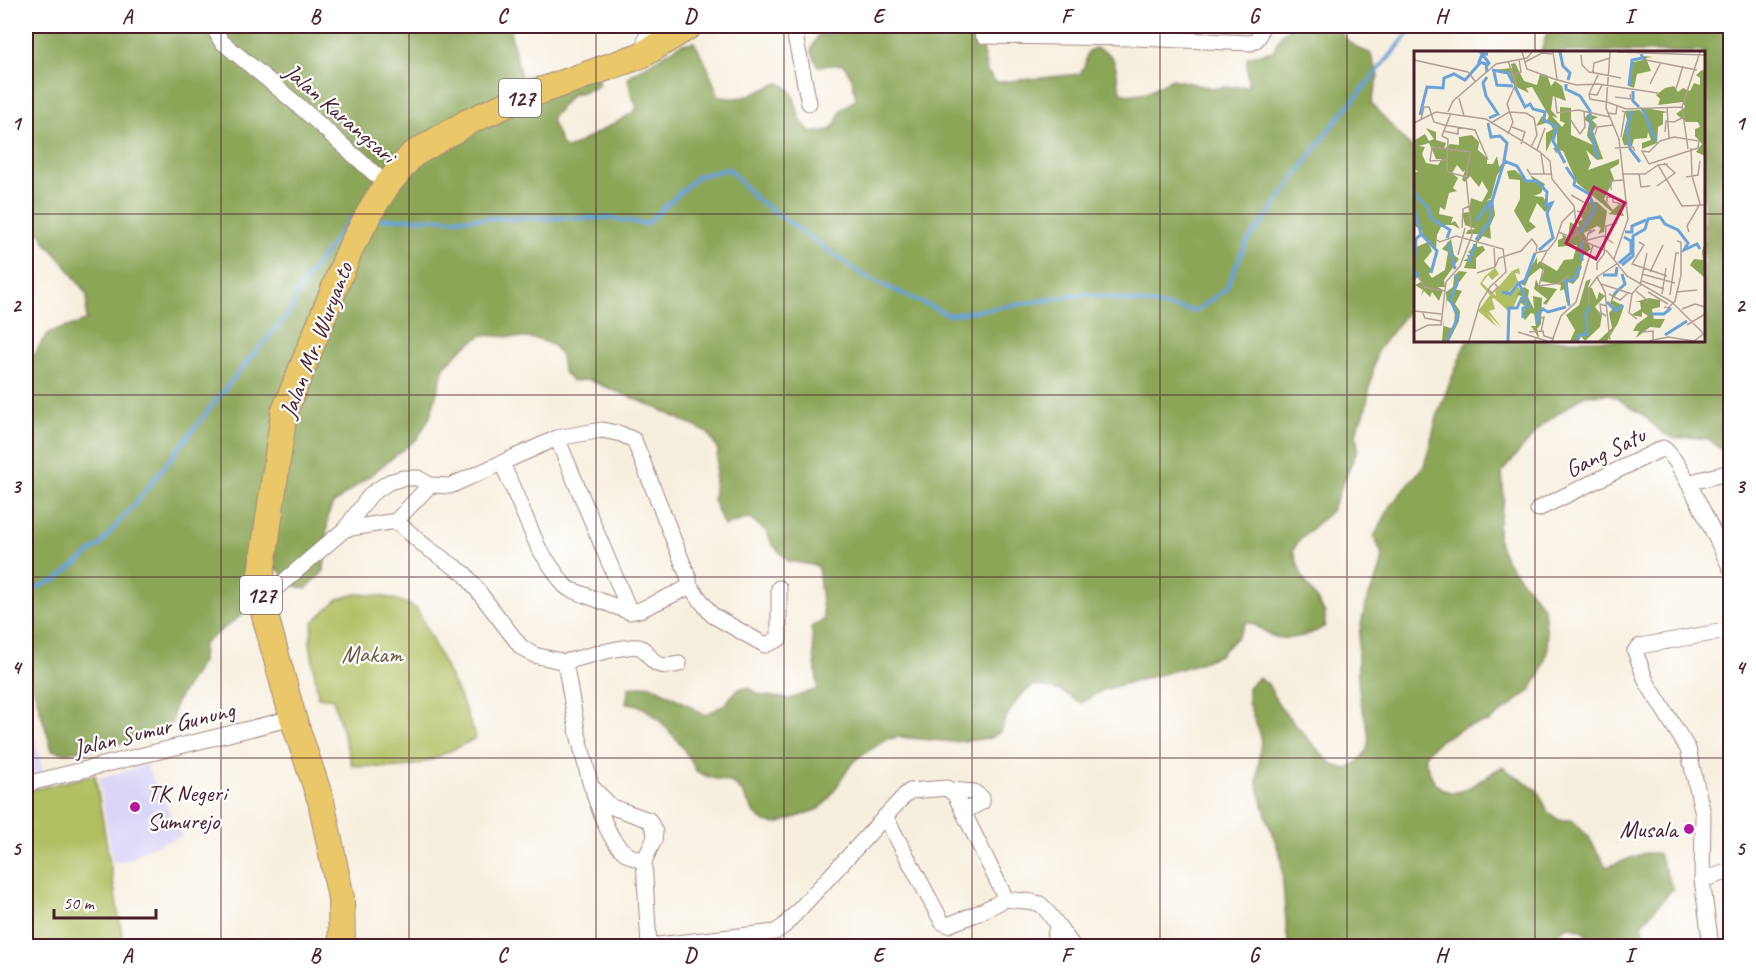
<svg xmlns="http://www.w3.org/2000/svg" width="1756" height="972" viewBox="0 0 1756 972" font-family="Caveat,sans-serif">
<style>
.built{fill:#dad6f7}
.green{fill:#b0bf62;stroke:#7d6f46;stroke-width:1.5}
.forest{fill:#8ca658;stroke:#6b6242;stroke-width:1.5}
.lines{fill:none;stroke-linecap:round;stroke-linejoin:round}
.stream{stroke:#69a3d9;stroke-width:4}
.street-casing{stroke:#a08784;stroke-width:17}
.primary-casing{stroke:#a08784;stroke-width:28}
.street{stroke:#fff;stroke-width:15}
.primary{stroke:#eac769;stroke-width:26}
.grid{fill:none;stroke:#4a1f2b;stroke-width:1.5;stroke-opacity:0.55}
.poi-dot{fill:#b5179e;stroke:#fff;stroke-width:2}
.labels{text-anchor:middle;stroke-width:4.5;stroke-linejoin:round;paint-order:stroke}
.shield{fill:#fff;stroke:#80626b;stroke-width:1.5}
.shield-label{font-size:22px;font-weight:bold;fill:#4a1f2b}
.street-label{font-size:24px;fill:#4a1f2b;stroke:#fff}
.park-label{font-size:24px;fill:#6e573e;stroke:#fff}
.poi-label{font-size:24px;fill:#4a1f2b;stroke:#fff;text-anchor:start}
.inset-river{fill:none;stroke:#69a3d9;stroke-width:3}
.inset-road{fill:none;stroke:#b29c96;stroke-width:1.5}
.view{fill:#c2185b;fill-opacity:0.15;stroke:#c2185b;stroke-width:3}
.inset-edge{fill:none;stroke:#4a1f2b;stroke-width:3}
.neatline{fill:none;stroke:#4a1f2b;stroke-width:2}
.grid-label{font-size:20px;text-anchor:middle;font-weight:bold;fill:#4a1f2b}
</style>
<rect width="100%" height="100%" fill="#fff"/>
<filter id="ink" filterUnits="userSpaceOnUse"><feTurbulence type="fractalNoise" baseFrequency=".0167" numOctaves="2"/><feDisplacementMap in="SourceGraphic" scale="12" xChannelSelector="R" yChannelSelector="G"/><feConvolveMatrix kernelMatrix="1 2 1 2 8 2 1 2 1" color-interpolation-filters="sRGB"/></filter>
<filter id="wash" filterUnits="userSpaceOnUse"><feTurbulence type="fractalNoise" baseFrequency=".008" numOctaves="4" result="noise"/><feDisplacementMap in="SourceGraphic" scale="24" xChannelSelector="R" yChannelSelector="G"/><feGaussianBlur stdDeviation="1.35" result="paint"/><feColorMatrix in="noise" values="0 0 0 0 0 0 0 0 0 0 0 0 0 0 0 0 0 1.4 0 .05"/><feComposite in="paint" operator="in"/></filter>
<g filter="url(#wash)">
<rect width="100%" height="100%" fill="#f7efde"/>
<path class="built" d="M26 703 43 772 26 776Z
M146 765 182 836 145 849 132 859 113 863 99 778Z"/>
<path class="green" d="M357 594C379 595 398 598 417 609L463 704 476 738C455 748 432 762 409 766 390 769 371 767 352 765L333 699 318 697 310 642 313 622 338 599Z
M95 775 124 946H26V791Z"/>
<path class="forest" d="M26 26H509L521 77 591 66 599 83 595 88 571 95 551 119 562 146 568 149 633 113 637 107 631 94 628 77 681 44 694 42 707 66 718 95C738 105 760 90 779 83 798 90 794 106 801 121 804 125 808 129 811 133L830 130 836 123 841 110 856 99 852 78 843 64 818 66 811 51 818 35 837 33 842 26H925L931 28 937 26H971L982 48 987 71 994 81 1000 82 1080 74 1085 65 1087 54 1094 48C1122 54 1113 70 1121 92L1127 95 1147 92 1172 79 1212 88 1248 86 1247 57 1273 51 1282 34 1291 26H1337C1340 37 1359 50 1370 53L1379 76 1371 103 1415 152 1416 301 1377 351 1365 412 1359 422 1356 435 1358 448 1331 511 1300 539 1293 550 1302 576 1325 613V626C1309 636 1284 644 1267 633 1259 627 1255 624 1246 622L1239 635 1219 655 1194 665 1103 690 1081 703 1060 691 1034 685 1019 697 1005 719 1001 731 991 738 953 742 900 737 887 739 859 757 850 766 828 800 819 809 777 824 765 822 755 814 742 792 733 783 708 777 696 771C686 749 652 702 626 703L629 687 651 685 706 715 724 705 736 691 742 688H748L760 695 789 699 818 689 811 627 824 620 818 566 788 561 772 544 767 532 749 518 724 526 713 500 718 450 708 433 657 408 589 380 572 381 563 371 561 356 554 346 539 339 482 335 462 349 444 367 430 417 417 439 333 504 328 515 324 571 306 589 291 584 277 568 253 571 243 614 203 644 202 662 175 704 172 723 160 733 128 742 63 753 52 750 30 677H26V384L34 375 30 363 42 341 51 332 86 321 87 295 64 263 45 242 26 204Z
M1549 26H1730V450L1719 448 1709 439 1688 437 1675 439 1661 432 1642 414 1610 394 1585 395 1542 425 1502 472 1504 500 1498 526V539L1501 550 1510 566 1544 608 1548 648 1541 673 1530 691 1489 722 1465 727 1442 739 1432 747 1424 757C1427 764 1430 777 1436 783 1456 808 1483 775 1502 767L1538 791 1548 812 1559 820H1571L1588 836 1606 867 1645 853H1658L1673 888 1642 924 1648 946H1592L1583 930 1567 926 1540 946H1290L1287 936 1281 857 1268 822 1257 783 1261 737 1248 702V687L1258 678 1268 684 1280 707 1325 758 1335 766 1347 769C1382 750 1365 726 1360 697 1357 682 1358 666 1358 651 1358 636 1364 606 1370 593 1374 583 1383 569 1382 558 1382 551 1377 543 1374 537L1391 505 1424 466 1439 410 1465 345 1469 340H1704V52H1541Z"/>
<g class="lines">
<path class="stream" d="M378 219 610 218 646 224 698 176 729 169 754 197 864 276 949 315 1085 294 1196 311 1226 289 1246 243 1269 214 1331 127 1415 26
M26 592 56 580 100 545 142 495 236 375 289 313 301 286 350 219H356"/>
</g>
</g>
<g filter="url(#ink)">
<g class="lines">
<g class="street-casing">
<path id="street" d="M213 26 221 41 298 105 387 185
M793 26 809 103
M978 26 984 36 1138 38 1251 43C1259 40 1260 34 1261 26
M642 55 649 26
M557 438 630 612
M1688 483 1730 472
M1538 509 1663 448C1679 455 1720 547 1730 567
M396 521 430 485
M345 529 396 521 426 547 465 574 521 647 534 655 565 662 577 730 591 786 612 807 649 820 655 832 654 840 644 861 649 946
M689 585 712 615 765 645 779 639V588
M261 601 345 529 371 494 389 482 403 478H418L430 485 450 486 557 438 602 430 621 434 634 440 689 579V585L683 590 640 610 630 612 569 589 564 585 539 549 502 463
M565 662C579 658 628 644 639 647 649 650 650 663 660 665 666 667 674 665 679 664
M26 784 293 718
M951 790 974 792 982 798V802L963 812
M594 794C604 821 612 855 644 861
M885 816 942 922 948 925 976 914 1006 899
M1702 880 1730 871
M648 946 775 932 784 926 905 795 910 791 947 788 955 795 1006 899C1017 901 1030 900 1040 904 1046 907 1067 939 1073 946
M1053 946 1057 926
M1711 946 1702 880 1703 814 1688 749 1646 681 1635 651 1640 646 1730 630"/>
</g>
<g class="primary-casing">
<path id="primary" d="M342 946 341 898 321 801 293 718 261 601 260 581 284 413 351 247 374 205 387 185 412 155 468 122 521 98 642 55 689 26"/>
</g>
<use href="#street" class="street"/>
<use href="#primary" class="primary"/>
</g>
</g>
<path class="grid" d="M221 26V946M409 26V946M596 26V946M784 26V946M972 26V946M1160 26V946M1347 26V946M1535 26V52M26 214H1416M1704 214H1730M1535 340V946M26 395H1730M26 577H1730M26 758H1730"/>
<g class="poi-dot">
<circle cx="135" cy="807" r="6"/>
<circle cx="1689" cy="829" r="6"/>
</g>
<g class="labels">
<g class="shield">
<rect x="499" y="79" width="42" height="38" rx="4.5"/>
<rect x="240" y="576" width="42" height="38" rx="4.5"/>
</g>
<g class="shield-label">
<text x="520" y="106">127</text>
<text x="261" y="603">127</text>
</g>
<g class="street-label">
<text transform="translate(340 113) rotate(41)" y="8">Jalan Karangsari</text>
<text transform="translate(316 340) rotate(-69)" y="8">Jalan Mr. Wuryanto</text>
<text transform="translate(1605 452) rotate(-26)" y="8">Gang Satu</text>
<text transform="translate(154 729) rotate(-14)" y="8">Jalan Sumur Gunung</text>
</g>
<g class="park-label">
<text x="372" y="662">Makam</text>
</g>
<g class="poi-label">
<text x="147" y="801">TK Negeri<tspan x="147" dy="28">Sumurejo</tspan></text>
<text x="1677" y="837" text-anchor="end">Musala</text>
</g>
</g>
<g transform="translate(1414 51)">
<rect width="291" height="291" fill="#f7efde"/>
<path d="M81 217 85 223 78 229 74 224 68 232 82 245 81 240 98 220 105 217 106 223 101 222 104 231 93 243 104 236 107 239 99 257 93 259 80 247 78 248 81 258 75 260 88 277 73 262 83 276 64 260 76 244 66 233 71 225Z" fill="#b0bf62"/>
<path d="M229 5 239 6 232 7 237 20 223 23 220 37 215 35 219 11 229 9ZM101 12 110 30 123 34 126 23 133 24 137 35 141 30 148 35 152 50 139 45 137 59 144 67 138 65 148 76 151 72 146 70V56L157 57V84L179 94 173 85 175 72 170 68 174 63 184 66 178 69 183 74 179 80 189 108 183 109 172 99 177 112 174 119 205 108V113L196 118 200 128 190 148 199 159 205 153 210 155 206 157 210 165 194 163 198 161 163 132 149 100 144 99 143 103 139 97H143V78L132 101V82L139 78 135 71 122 75 128 65 133 69 135 65 118 36 112 37 115 42 100 35 96 22 79 19 98 17 97 13ZM288 19 291 20V105L282 101 288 93 281 85V78L286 76 284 71H272L262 63 271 56 269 51 244 54 246 48 242 44 251 37 260 35 264 41 269 37 276 40 280 32 286 34V27L282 24ZM225 56 254 61 249 62V73L244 76 243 92 228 98V92L237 89 234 81 233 87 220 88 218 95 210 94 208 88 213 69 211 60 226 59 234 69ZM12 77 22 81V89L32 92 30 98 36 93 45 94V86L58 84 65 91 64 99 73 107V113H79L83 105 85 116 90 110 91 114 83 124 77 147 72 150 79 148 81 164 76 175 77 188 69 185 63 192V196L69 195 71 199 62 207V218L50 217 53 210H49L54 207 53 203 58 205 54 201 61 195 64 183H52L54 179 62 178 51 174 48 162 55 161 57 147 68 151 74 140 68 130 65 136 56 125 51 131 48 129 51 119 49 121 43 114 38 122 44 127 39 137 43 140 35 142 31 159 26 156 25 163 39 166 37 172 41 170 46 178 39 174H28L23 184 22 199 8 185 3 188 2 196 14 191 18 200 10 210 16 217 19 215 15 223 18 227 31 219 34 201 28 198 37 188 40 204 45 208 30 229 31 236H24L29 239 25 250 18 241 16 246 10 240 7 245 9 239 1 234 7 231 0 222V189L9 181 0 174V121H4L0 117V94L1 89 11 83 15 90 20 88ZM15 92 22 108H28L24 114 12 112 8 103 11 96 5 95ZM101 119 113 130 119 129 116 124 131 133 127 142 120 145 129 146 136 157 131 161 123 152 115 170 122 176 113 182 100 160 106 148V129L95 128 93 120ZM173 150 183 151 193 160 190 181 184 183 187 177 183 175 170 182 177 198 169 205 165 226 159 233 154 231 153 253 150 238 146 240 147 234 126 230 130 220 126 217 115 226 111 235 107 233 123 206V213L126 210 143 220 150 209 159 208 163 194 144 196V189L149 187 148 183 154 187 156 171 165 176 164 171 169 168 165 164ZM291 191 290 200 291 227 276 214 280 208 289 209 288 200ZM45 220 53 221 40 238 48 240 41 253 46 260 45 270 35 290H28L30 268V275L40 278 41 257 33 249V260L32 241 39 236 40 225ZM122 228 125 235 143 238 132 254 129 252 133 248 120 238ZM177 228 174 236 178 237 183 249 185 241 191 245 181 256 188 264 186 276 171 290 165 283 163 290H156L161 279 152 264 165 254 172 230ZM110 236 115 239 114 246 120 258 119 245 128 247 127 273 123 278 125 286 121 288 123 290H120L121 287 124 286 117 275H122L120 263 117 262 111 269 108 265 112 256 106 251 108 245 103 244 99 258 93 259 99 257 103 243ZM205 240 198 249 210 255 204 272 193 290H184L198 277 195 262 200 256 196 252 199 243ZM235 247 246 249V256L238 258 240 268H251L246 277 236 276 222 287 225 280H219L223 273 234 265 228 261V266L217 264 227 258 226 251H221Z" fill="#8ca658" fill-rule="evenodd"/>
<path class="inset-river" d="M69 1 65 11 72 13 73 21M146 1 149 15 156 22 154 29M72 16 75 12 68 3H74M78 19 94 22 99 32M80 21 83 34 99 35M73 26 69 32 72 45 84 63 75 67M152 33V38L166 45 176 60 177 83 184 107M215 35 218 9 229 7 227 3M101 36 111 56 116 53 119 58 131 61 130 69 143 76 139 90 151 112M219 40V50L225 56M229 59 242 90M218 60 213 75 216 98 226 111M6 64 13 36 29 37 30 27 40 23 51 29 66 12M74 72 77 86 86 85 93 92 90 110 103 115 112 130H123L133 141 132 154 138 152 133 162 139 187 125 199M152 116 161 129 160 134 175 143 181 158 166 182M0 133 1 143 14 157 18 168 36 179 33 187M0 157 7 183 23 200 17 222M62 170 77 150M211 181H218V175L232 169M62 189 76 170 78 150 90 111M34 191 41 218M168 191V210M55 211 61 193M205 212 217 202V190L210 186M208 214 219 205V185L231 178 234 168 246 166 251 173 264 179 274 192 270 199 283 193 286 198M189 224H202L203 216M0 228 4 223 0 220 2 188 6 184M88 241 96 243 105 232M200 243 211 233 208 223M193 251 202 260 209 254M155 255 152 230 159 229 167 215M237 263H250L257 257M109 267V257L115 255 105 232 111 230 121 202M123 273 124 263 129 258 134 261 152 256M251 284 273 270M33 290 44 266 36 248 43 233 42 223M94 290 95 257H103L108 246M163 290 166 284 173 283 172 264 176 255"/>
<path class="inset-road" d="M108 1 113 18 140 28 162 34 184 33 244 42M139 1 143 28M196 1 192 57 205 88 214 168 200 208M203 1 291 4M167 4 168 14 176 22M0 9 54 21 61 30M232 9 283 19M94 10 102 32 93 53 99 71 94 83M111 11 128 2 138 3M176 21 207 27M179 21 180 12 196 7M100 23 107 21 105 8M236 33 247 11M262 38 269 15M175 43 185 22M175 43 176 48 193 51M175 43 183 44 188 34M141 45 143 62 164 59 196 66M201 46 217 48 216 43M45 47 50 65M193 51 212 58 268 56M253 56 255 87M268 56 286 1M268 56 274 98M34 61 39 50 82 13 113 7 118 1M37 62 28 85 34 88 33 117 34 121 52 126M193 62 202 63 203 54M7 68 10 56H15L20 71 30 74M156 68 166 83 171 76 170 60M0 72 22 61 72 68 126 101 136 110 138 128 160 155 163 181 169 190 193 200 213 225 258 251 291 284M77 72 95 61 112 62 120 67 123 84 117 96M30 74 61 79 74 109M98 76 111 81 107 93M29 80 44 83V76M251 81 252 70 260 71 270 66M181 84 183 76 199 74M207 86 211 61 208 60M246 90 260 86 285 90 284 96M201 97 219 96 221 100M123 99 131 77M127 102 130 123M235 113 287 96M235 113 228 100 235 101 246 90M254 113 244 114 268 155 290 154M113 118 116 123H138M208 123H231L244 114M225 123 227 136 236 135M272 126 284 124 286 110M243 135 261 122 250 112M197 139V130L209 129M157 144 173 153 169 161 163 160M193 151V146H199V151L211 154M48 177 49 158 55 155M145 181 156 186 164 183M275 181 273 175 286 153 278 125 277 97M23 189 26 191 42 185 89 198 92 221 76 236 66 252 55 290M174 189 189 185 199 192M174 190 173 187 175 180 181 179 174 183M225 191 230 194 218 213 253 225M133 200 127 211 130 215 125 235 146 232 155 224M44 204 51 177M81 216 85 207 107 200 118 188 123 195 122 202 134 199 142 189 148 171 161 158M183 219V212L190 203 192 175 203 172M236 221 249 194M63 222 81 216 80 195M228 223 261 232M5 225 10 236 31 240M183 226 204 212M228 230 250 238M187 233 218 243 225 235M226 235 233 202M74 238 78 242 84 236 81 233M222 240 233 249 232 253M234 241 254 253M262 241 283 239M195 243 206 249 214 242M218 243 215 262 223 268M248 243 252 217M256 244 262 202H265M175 253V237L183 226 191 241 196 290M250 256 254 257 261 250 267 224V191L263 190M268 258 281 253 291 256M0 260 27 263M8 260 11 267 27 270M192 265 187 262 186 253 193 255M127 267 130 266 127 281M273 274 291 263M0 281 14 274H27L32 231 46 215 58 184 52 126 56 101 18 96 16 110 32 109M104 281 133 290M115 281 129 280 130 285 140 288M228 281 239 280V290M138 290 147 265 162 251 179 194M235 290 254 286 280 290 291 282"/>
<path class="view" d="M180 136 211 152 182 208 152 192Z"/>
<rect width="291" height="291" class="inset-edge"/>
</g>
<rect width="1756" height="972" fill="none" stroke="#fff" stroke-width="66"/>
<path d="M54 909v9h102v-9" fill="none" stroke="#4a1f2b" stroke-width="3"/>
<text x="63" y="909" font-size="18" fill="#4a1f2b" stroke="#ffffff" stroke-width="4.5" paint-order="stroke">50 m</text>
<rect x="33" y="33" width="1690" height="906" class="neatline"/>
<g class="grid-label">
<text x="127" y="23">A</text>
<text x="315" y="23">B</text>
<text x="502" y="23">C</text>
<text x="690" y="23">D</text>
<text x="878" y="23">E</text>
<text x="1066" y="23">F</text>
<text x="1254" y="23">G</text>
<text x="1441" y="23">H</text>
<text x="1629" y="23">I</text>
<text x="16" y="130">1</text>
<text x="1740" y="130">1</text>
<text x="16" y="312">2</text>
<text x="1740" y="312">2</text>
<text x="16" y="493">3</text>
<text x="1740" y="493">3</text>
<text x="16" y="674">4</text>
<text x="1740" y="674">4</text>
<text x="16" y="855">5</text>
<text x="1740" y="855">5</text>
<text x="127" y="962">A</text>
<text x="315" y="962">B</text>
<text x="502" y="962">C</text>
<text x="690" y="962">D</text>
<text x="878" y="962">E</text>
<text x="1066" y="962">F</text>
<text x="1254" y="962">G</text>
<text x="1441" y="962">H</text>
<text x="1629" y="962">I</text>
</g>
</svg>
